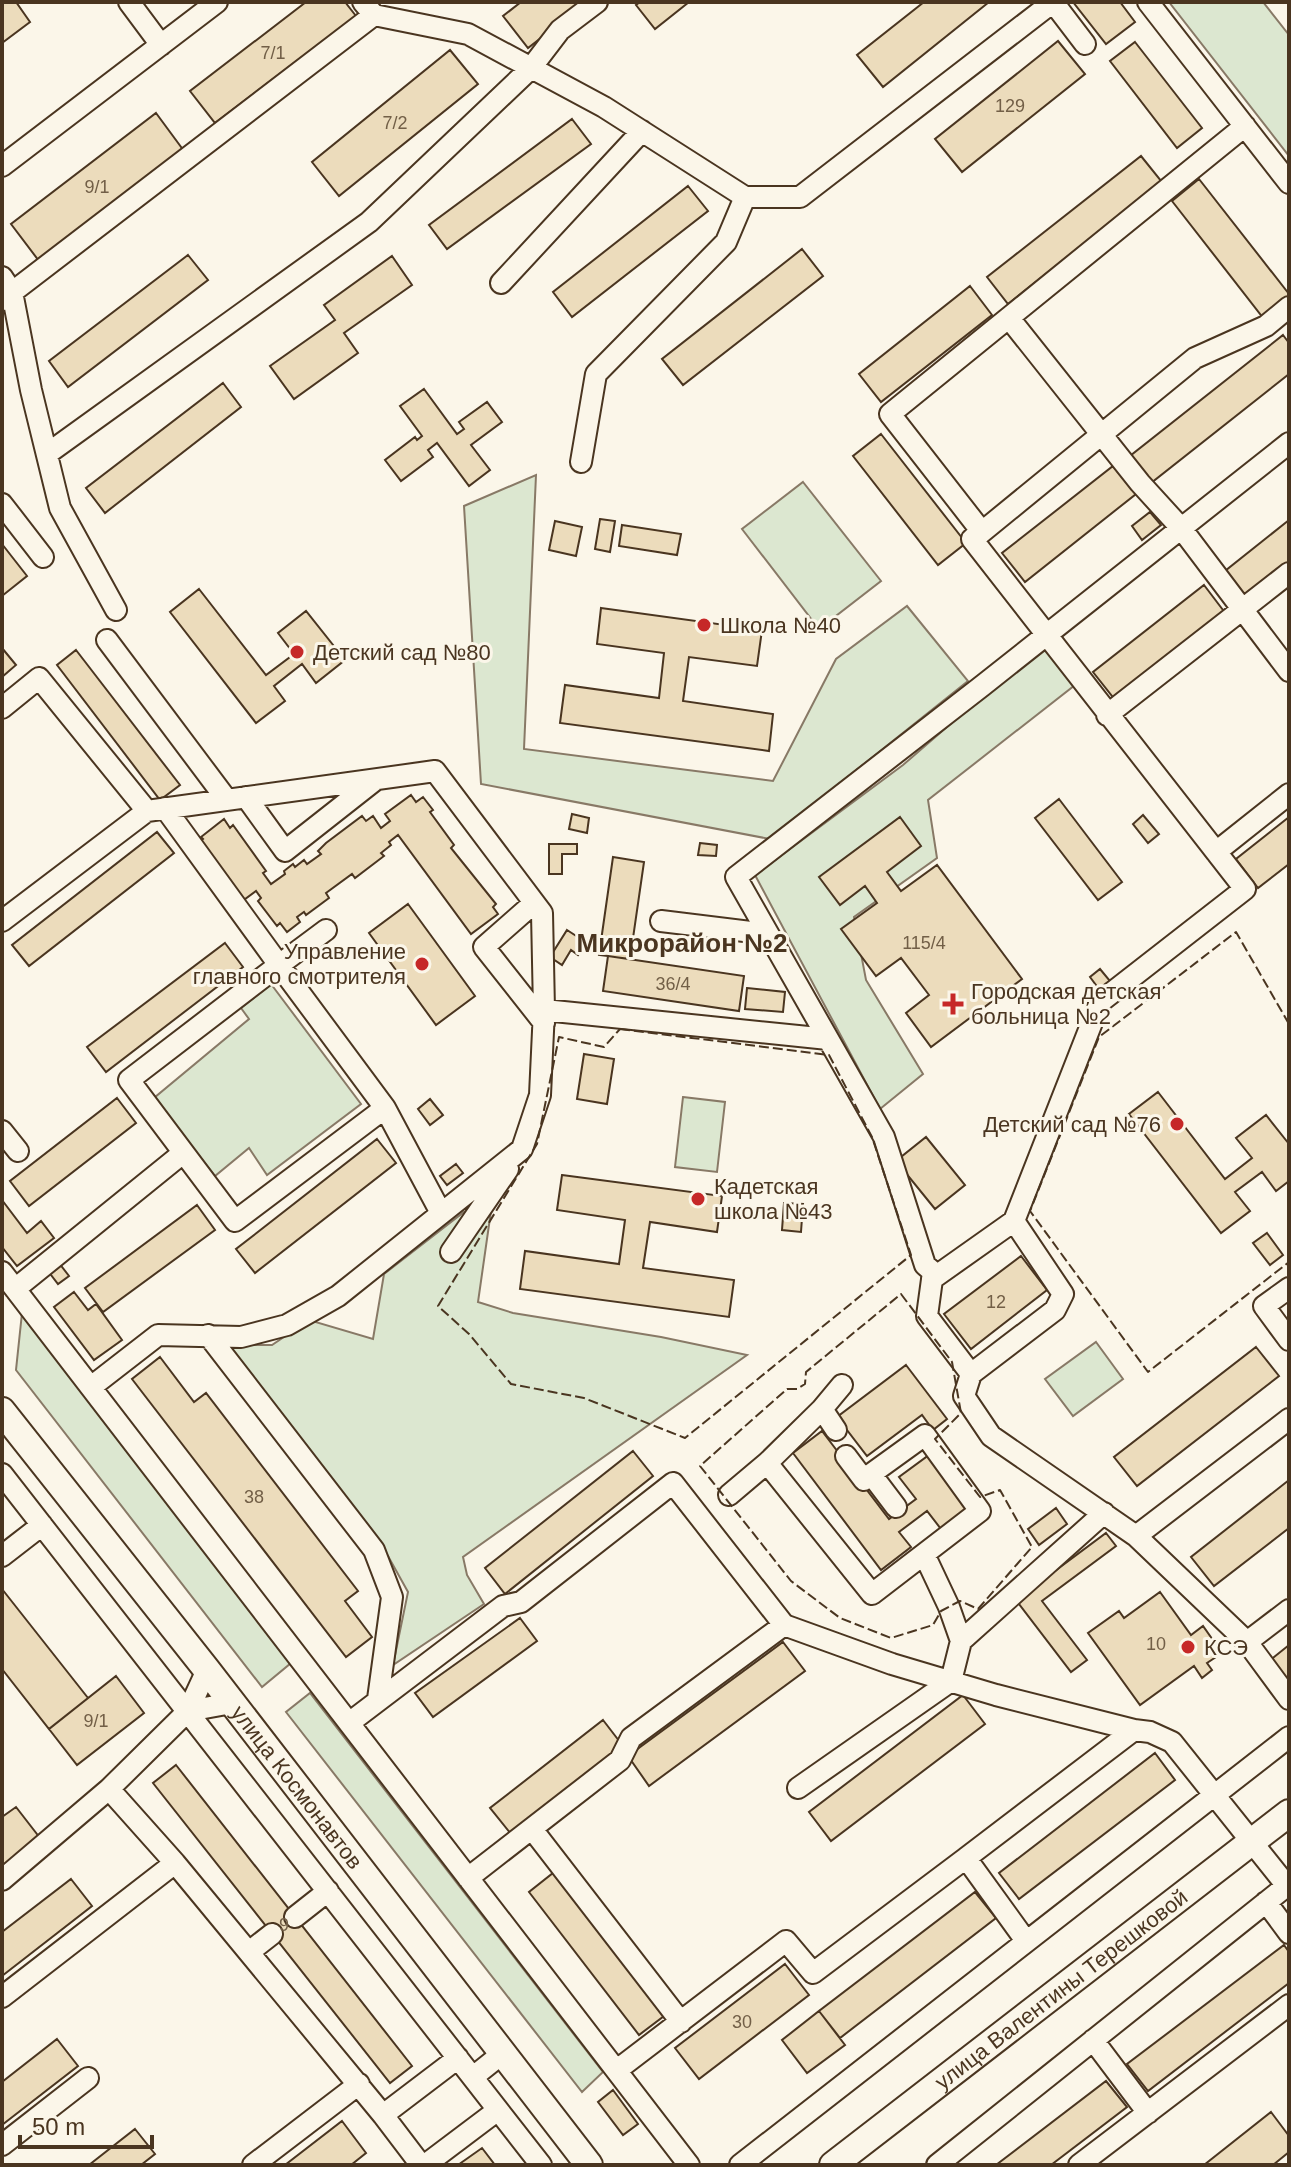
<svg xmlns="http://www.w3.org/2000/svg" width="1291" height="2167" viewBox="0 0 1291 2167" font-family="Helvetica,sans-serif">
<style>
.green{fill:#dce7d0;stroke:#887966;stroke-width:2}
.building{fill:#ecdcbc;stroke:#4a3520;stroke-width:2}
.lines{fill:none;stroke-linecap:round;stroke-linejoin:round}
.minor-casing{stroke:#4a3520;stroke-width:24}
.major-casing{stroke:#4a3520;stroke-width:30}
.minor{stroke:#fbf6e9;stroke-width:20}
.major{stroke:#fbf6e9;stroke-width:26}
.fence{stroke:#4a3520;stroke-width:2;stroke-dasharray:10 4;stroke-linecap:butt}
.poi-dot{fill:#c62828;stroke:#fbf6e9;stroke-width:3}
.labels{text-anchor:middle;stroke-width:6;stroke-linejoin:round;paint-order:stroke}
.number-label{font-size:18px;fill:#725f47}
.poi-label{font-size:22px;fill:#4a3520;stroke:#fbf6e9;text-anchor:start}
.street-label{font-size:22px;fill:#4a3520;stroke:#fbf6e9}
.quarter-label{font-size:26px;font-weight:bold;fill:#4a3520;stroke:#fbf6e9}
</style>
<rect width="100%" height="100%" fill="#fbf6e9"/>
<path class="green" d="M1169 2H1263L1289 35V156Z
M536 475 524 749 773 781 836 659 907 606 968 681 770 839 481 784 464 506Z
M803 482 881 581 819 629 742 529Z
M1044 643 1075 685 928 800 937 858 854 917 866 980 923 1074 880 1109 755 875 903 765Z
M271 984 361 1104 267 1175 249 1148 215 1176 154 1098 249 1019 241 1008Z
M683 1097 725 1102 717 1172 675 1167Z
M492 1204 478 1302 513 1313 661 1337 747 1355 463 1557 467 1575 484 1604 393 1665 408 1592 388 1556 226 1345H272L309 1320 373 1339 384 1274 464 1212Z
M22 1313 291 1663 262 1687 16 1370Z
M1096 1342 1123 1379 1073 1416 1045 1379Z
M310 1693 603 2072 582 2092 286 1712Z"/>
<path class="building" d="M2 2H16L30 22 2 43Z
M306 2H345L356 16 215 123 190 91Z
M521 2H587L528 48 503 16Z
M640 2H689L655 29 636 5Z
M924 2H989L883 87 857 55Z
M1073 2H1120L1135 22 1106 44Z
M1058 41 1085 74 962 172 935 139Z
M1135 42 1202 128 1177 148 1110 61Z
M450 50 478 84 339 196 312 162Z
M156 113 184 151 39 261 11 224Z
M572 119 591 144 447 249 429 225Z
M1141 156 1162 182 1008 304 987 277Z
M1199 179 1289 294V299L1264 319 1172 201Z
M688 186 708 211 572 317 553 292Z
M802 249 823 276 683 385 662 359Z
M188 255 208 280 68 387 49 361Z
M392 256 412 285 344 333 358 353 294 399 270 366 335 320 324 305Z
M970 286 992 315 881 402 859 374Z
M1283 335 1289 343V374L1151 483 1130 456Z
M223 383 241 407 105 513 86 488Z
M424 389 457 434 464 429 459 422 487 402 502 422 471 445 490 470 469 486 437 443 428 450 433 457 401 481 385 460 415 437 417 440 422 436 400 406Z
M881 434 966 543 938 565 853 456Z
M1113 466 1136 494 1025 582 1002 553Z
M1150 512 1161 525 1142 540 1132 526Z
M600 519 615 521 610 552 595 549Z
M1289 520V564L1241 602 1220 575Z
M555 521 582 527 576 556 549 550Z
M622 525 681 534 677 555 619 546Z
M2 544 27 576 2 596Z
M1204 585 1226 614 1116 701 1093 672Z
M199 589 266 675 294 654 278 633 306 611 345 660 316 683 302 664 274 686 285 701 256 723 170 612Z
M601 608 762 630 757 666 689 657 683 701 773 714 769 751 560 723 565 685 659 698 664 653 597 644Z
M2 648 16 665 2 677Z
M76 650 180 785 160 800 57 665Z
M411 795 416 802 423 797 433 810 430 812 454 845 451 848 496 904 493 907 498 914 471 934 398 835 389 842 391 845 381 853 384 856 355 878 352 874 326 893 329 898 306 915 304 912 297 917 300 922 287 932 280 923 277 926 258 901 261 898 256 891 241 902 198 843 203 839 201 837 224 819 230 828 233 825 266 871 263 873 271 884 285 874 284 871 293 864 295 867 304 860 307 864 321 854 318 851 326 843 362 816 366 821 373 816 381 828 390 821 385 814Z
M1059 799 1122 882 1098 900 1035 818Z
M572 814 589 818 587 833 569 829Z
M1143 815 1159 834 1148 843 1133 824Z
M900 817 921 846 887 872 901 891 937 865 1022 979 931 1047 906 1013 929 995 901 958 876 976 841 929 877 903 865 886 840 905 819 877Z
M1289 817V864L1258 888 1236 859Z
M157 832 174 853 29 966 12 945Z
M700 843 717 845 716 856 698 855Z
M549 844H577V854H562V874H549Z
M613 857 644 862 630 959 599 955Z
M408 904 475 996 436 1025 369 933Z
M567 930 587 943 578 955 571 950 562 965 550 957Z
M225 943 243 967 106 1072 87 1047Z
M608 956 744 976 739 1011 603 991Z
M1100 969 1110 981 1099 989 1090 977Z
M747 988 785 992 783 1012 745 1009Z
M584 1054 614 1059 607 1104 577 1099Z
M1158 1092 1225 1179 1252 1158 1236 1138 1266 1115 1289 1144V1181L1276 1191 1262 1172 1235 1192 1250 1211 1221 1233 1129 1114Z
M117 1098 136 1123 29 1206 10 1181Z
M430 1099 443 1115 430 1125 418 1109Z
M926 1137 965 1185 935 1209 896 1161Z
M377 1139 396 1163 255 1273 236 1249Z
M456 1164 463 1173 447 1185 440 1176Z
M562 1175 722 1196 717 1232 650 1222 643 1268 734 1280 729 1317 520 1289 525 1251 619 1264 625 1220 557 1210Z
M2 1200 27 1233 41 1221 54 1238 17 1266 2 1247Z
M784 1203 803 1204 801 1232 782 1230Z
M197 1205 215 1230 103 1312 85 1288Z
M1267 1233 1283 1255 1270 1265 1253 1243Z
M1021 1256 1047 1290 971 1349 944 1314Z
M59 1263 69 1276 58 1284 48 1271Z
M74 1292 88 1310 96 1304 122 1340 94 1360 54 1307Z
M1256 1347 1279 1376 1137 1486 1114 1457Z
M160 1357 194 1402 206 1393 358 1591 345 1601 372 1637 346 1657 132 1379Z
M906 1365 947 1419 933 1430 922 1415 867 1456 837 1417Z
M906 1365 947 1419 933 1430 922 1415 867 1456 837 1417Z
M822 1431 889 1519 916 1499 899 1477 929 1455 969 1507 941 1529 927 1511 899 1532 911 1547 881 1570 793 1453Z
M822 1431 889 1519 916 1499 899 1477 929 1455 969 1507 941 1529 927 1511 899 1532 911 1547 881 1570 793 1453Z
M633 1451 653 1476 505 1594 485 1568Z
M1289 1480V1528L1214 1586 1191 1557Z
M1056 1508 1067 1524 1039 1545 1028 1529Z
M1106 1533 1116 1546 1042 1601 1087 1660 1071 1672 1016 1600Z
M2 1589 88 1698 49 1729 2 1669Z
M1160 1592 1191 1635 1203 1626 1222 1653 1207 1663 1212 1670 1202 1678 1194 1666 1140 1705 1088 1633 1119 1611 1124 1618Z
M520 1618 537 1641 433 1717 415 1693Z
M783 1642 805 1671 649 1786 628 1756Z
M1289 1645V1686L1269 1661Z
M116 1676 144 1713 77 1765 49 1729Z
M963 1695 985 1724 831 1841 809 1812Z
M603 1720 623 1746 511 1834 490 1808Z
M1155 1753 1175 1780 1019 1899 999 1873Z
M176 1765 412 2066 390 2083 153 1783Z
M16 1807 40 1838 2 1866V1817Z
M553 1873 664 2016 639 2035 529 1892Z
M71 1879 92 1906 2 1976V1932Z
M975 1892 996 1918 840 2038 819 2011Z
M1284 1945 1289 1952V1983L1148 2091 1127 2064Z
M785 1964 809 1995 699 2079 675 2048Z
M819 2011 845 2045 807 2073 782 2040Z
M57 2039 78 2066 2 2125V2082Z
M1106 2081 1127 2107 1051 2165H996Z
M613 2090 638 2124 623 2135 598 2102Z
M1271 2112 1289 2136V2152L1273 2165H1204Z
M342 2121 366 2153 351 2165H285Z
M135 2129 155 2154 141 2165H89Z
M482 2148 495 2165H458Z"/>
<g class="lines">
<g class="minor-casing">
<path id="minor" d="M129 2 161 45
M1148 2 1289 183
M374 15 468 34 604 107 745 197H800L1053 2 1085 44
M1245 126 890 414 982 532 1195 358 1266 326 1289 307
M2 166 217 2
M2 277 12 292 31 390 60 508 116 610
M501 283 642 131
M2 300 374 15 363 2
M1009 318 1140 483 1181 528 1289 671
M47 454 369 222 531 68 560 30 597 2
M581 462 596 374 726 242 745 197
M2 504 43 557
M982 532 972 539 1245 889 1100 1002 1014 1221 1063 1294 1055 1310 971 1374 964 1396 991 1436 1136 1536 1247 1642
M107 640 227 800
M2 708 39 678 147 811
M1107 715 1289 573
M246 797 285 851 374 781
M165 808 279 965 326 930
M1216 852 1289 794
M534 903 484 947 544 1023
M2 921 147 811 435 771 542 913 544 1010 540 1095 522 1149 338 1296 287 1325 241 1337 158 1335 91 1387
M661 921 768 934
M544 1010 828 1039
M385 1108 279 965 129 1080 235 1221 385 1108 441 1213
M2 1131 18 1151
M451 1252 508 1169
M2 1272 689 2165
M932 1279 1014 1221
M1289 1288 1264 1306 1289 1340
M15 1289 183 1153
M208 1335 374 1550 392 1597 378 1699
M971 1374 927 1316 933 1272 925 1265 884 1137 736 877 982 686 1289 443
M822 1409 842 1385
M846 1456 864 1480 871 1474
M767 1463 872 1594 980 1511 925 1435 871 1474 896 1507
M2 1474 541 2165
M729 1495 767 1463 822 1409 836 1430
M1136 1536 1289 1419
M924 1554 949 1607 961 1641
M2 1556 42 1525
M1289 1610 1247 1642 1289 1699
M188 1711 232 1703
M349 1723 503 1606 521 1602 673 1483 784 1625 892 1664 996 1695 1134 1730
M798 1788 951 1681 961 1641 1104 1513
M109 1789 175 1863 383 2115 458 2058
M532 1829 681 2022
M468 1878 620 1760 631 1738 784 1625
M2 1880 109 1789 188 1711 207 1670
M1266 1902 1289 1933
M295 1917 328 1891
M1026 1941 966 1858 1134 1730 1150 1732 1172 1742 1287 1886
M249 1952 272 1934
M2 1997 175 1863
M1093 2040 1148 2113
M617 2070 786 1941 813 1973 966 1858
M473 2077 503 2053
M383 2115 421 2165
M2 2145 88 2078
M253 2165 359 2084
M425 2165 498 2110
M740 2165 1289 1737
M937 2165 1289 1884
M1079 2165 1289 2005"/>
</g>
<g class="major-casing">
<g id="major">
<path id="s1" d="M2 1411 207 1670 589 2165"/>
<path id="s2" d="M833 2165 1289 1813"/>
</g>
</g>
<use href="#minor" class="minor"/>
<use href="#major" class="major"/>
<path class="fence" d="M1289 1024 1236 932 1099 1037 1030 1211 1148 1372 1289 1262
M620 1029 829 1055 872 1137 911 1255 685 1438 584 1398 511 1384 469 1334 438 1306 537 1144 559 1037 604 1047Z
M901 1294 952 1362 961 1413 935 1439 980 1497 1000 1490 1032 1547 978 1609 960 1601 941 1611 933 1625 891 1638 840 1618 791 1581 700 1466 787 1389H797L805 1384 806 1372Z"/>
</g>
<g class="poi-dot">
<circle cx="704" cy="625" r="8"/>
<circle cx="297" cy="652" r="8"/>
<circle cx="422" cy="964" r="8"/>
<path d="M949 992h8v8h8v8h-8v8h-8v-8h-8v-8h8z"/>
<circle cx="1177" cy="1124" r="8"/>
<circle cx="698" cy="1199" r="8"/>
<circle cx="1188" cy="1647" r="8"/>
</g>
<g class="labels">
<g class="number-label">
<text x="273" y="59">7/1</text>
<text x="1010" y="112">129</text>
<text x="395" y="129">7/2</text>
<text x="97" y="193">9/1</text>
<text x="924" y="949">115/4</text>
<text x="673" y="990">36/4</text>
<text x="996" y="1308">12</text>
<text x="254" y="1503">38</text>
<text x="1156" y="1650">10</text>
<text x="96" y="1727">9/1</text>
<text x="284" y="1931">9</text>
<text x="742" y="2028">30</text>
</g>
<g class="poi-label">
<text x="720" y="633">Школа №40</text>
<text x="313" y="660">Детский сад №80</text>
<text x="406" y="959" text-anchor="end">Управление<tspan x="406" dy="25">главного смотрителя</tspan></text>
<text x="971" y="999">Городская детская<tspan x="971" dy="25">больница №2</tspan></text>
<text x="1161" y="1132" text-anchor="end">Детский сад №76</text>
<text x="714" y="1194">Кадетская<tspan x="714" dy="25">школа №43</tspan></text>
<text x="1204" y="1655">КСЭ</text>
</g>
<g class="street-label">
<text dy="8" stroke="none"><textPath href="#s1" startOffset="478">улица Космонавтов</textPath></text>
<text dy="8" stroke="none"><textPath href="#s2" startOffset="288">улица Валентины Терешковой</textPath></text>
</g>
<g class="quarter-label">
<text x="682" y="952">Микрорайон №2</text>
</g>
</g>
<rect width="1291" height="2167" fill="none" stroke="#4a3520" stroke-width="8"/>
<path d="M20 2135v12h132v-12" fill="none" stroke="#4a3520" stroke-width="4"/>
<text x="32" y="2135" font-size="24" fill="#4a3520" stroke="#fbf6e9" stroke-width="6" paint-order="stroke">50 m</text>
</svg>
